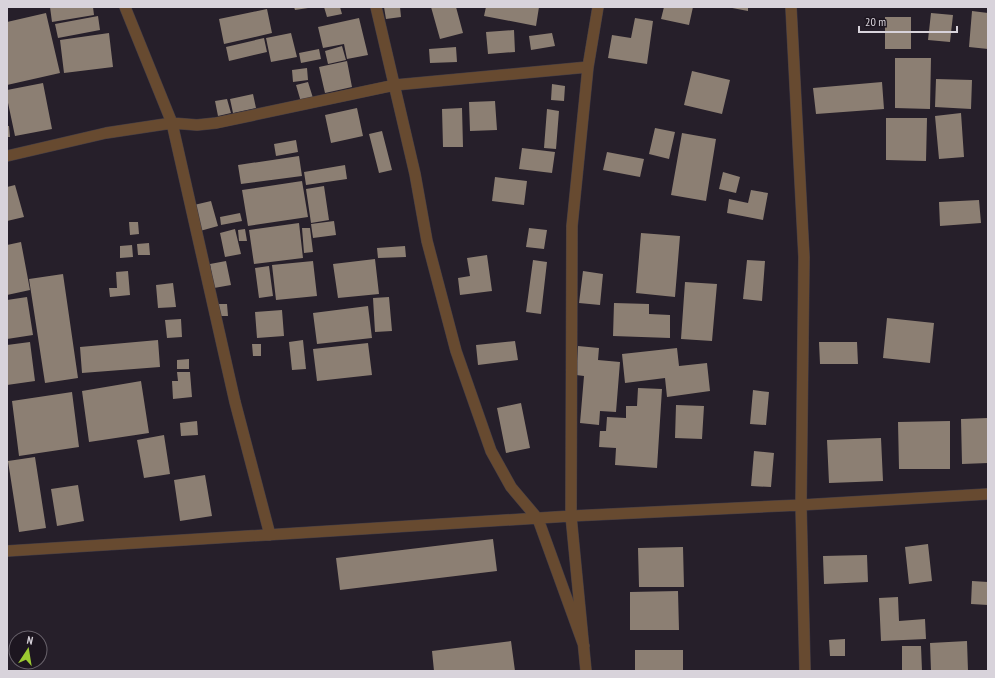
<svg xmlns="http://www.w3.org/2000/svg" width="995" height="678" viewBox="0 0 995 678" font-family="'PT Sans Narrow',sans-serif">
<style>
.building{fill:#8c7f73}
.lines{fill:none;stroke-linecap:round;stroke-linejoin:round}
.minor-casing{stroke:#423c46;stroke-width:12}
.minor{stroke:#674a30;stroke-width:11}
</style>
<rect width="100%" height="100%" fill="#261f2a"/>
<path class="building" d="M50 7H93L94 15 52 22Z
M294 7H308V8L295 10Z
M324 7H340L342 14 327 17Z
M384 7H400L401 17 386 19Z
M431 7H456L463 33 440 39Z
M486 7H539L536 26 484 16Z
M664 7H693L689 25 661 19Z
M727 7H748V11Z
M267 9 272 33 224 44 219 19Z
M972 11 988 13V49L969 47Z
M46 13 60 73 7 85V22Z
M931 13 953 15 950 42 928 40Z
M98 16 100 30 58 38 55 24Z
M885 17H911V49H885Z
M359 18 368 55 347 59 344 44 323 48 318 27Z
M635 18 653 21 647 64 608 58 612 35 631 38Z
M514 30 515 52 488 54 486 32Z
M109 33 113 67 64 73 60 40Z
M291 33 297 57 271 62 266 38Z
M552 33 555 46 531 50 529 36Z
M264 38 267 52 229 61 226 47Z
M342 46 346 60 328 64 325 51Z
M456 47 457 62 430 63 429 49Z
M319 49 321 59 301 63 299 53Z
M895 58H931L930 109 895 108Z
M347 61 352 87 325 93 319 67Z
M307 68 308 80 293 82 292 70Z
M692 71 730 80 722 114 684 105Z
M936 79 972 80 971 109 935 107Z
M308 82 313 98 301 102 296 85Z
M882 82 884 109 816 114 813 88Z
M43 83 52 129 15 136 7 98V90Z
M552 84 565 86 564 101 551 100Z
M253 94 256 108 233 113 230 99Z
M227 99 231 113 218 116 215 101Z
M495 101 497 130 470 131 469 102Z
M357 108 363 136 331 143 325 115Z
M462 108 463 147H443L442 109Z
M547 109 559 111 556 149 544 148Z
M961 113 964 157 939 159 935 116Z
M886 118H927L926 161 886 160Z
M7 126H9L10 137H7Z
M655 128 675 132 669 159 649 154Z
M382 131 392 170 379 173 369 134Z
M682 133 716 139 706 201 671 195Z
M296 140 298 152 276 156 274 144Z
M522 148 555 152 552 173 519 169Z
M607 152 644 159 640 177 603 170Z
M299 156 302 176 241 184 238 165Z
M345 165 347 179 306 185 304 172Z
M723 172 740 177 736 193 719 189Z
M495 177 527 181 524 205 492 201Z
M302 181 308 217 248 226 242 190Z
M15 185 24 217 7 221V187Z
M324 186 329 220 311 223 306 189Z
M751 190 768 193 763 220 727 213 729 199 748 203Z
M979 200 981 223 940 226 939 202Z
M211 201 218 226 200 231 194 205Z
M240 213 242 221 221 225 220 217Z
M334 221 336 235 313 238 311 224Z
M129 222H138L139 234 130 235Z
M299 223 303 258 254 264 249 230Z
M302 228H310L313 252 304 253Z
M529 228 547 230 544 249 526 247Z
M235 229 241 254 225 257 220 233Z
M245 229 247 241H239L238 230Z
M641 233 680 236 675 297 636 293Z
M21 242 30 290 7 295V245Z
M149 243 150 255H138L137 244Z
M132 245 133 257 120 258V246Z
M405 246 406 257 378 258 377 248Z
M487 255 492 291 460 295 458 278 470 276 467 258Z
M375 259 379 294 338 298 333 264Z
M533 260 547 262 541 314 526 312Z
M747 260 765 261 762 301 743 299Z
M226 261 231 285 214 288 210 264Z
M313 261 317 296 276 300 272 265Z
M269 266 273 296 259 298 255 268Z
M128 271 130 295 110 297 109 288H117L116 272Z
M583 271 603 274 600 305 579 303Z
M63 274 78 378 45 383 29 279Z
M685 282 717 284 712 341 681 339Z
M173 283 176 307 158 308 156 285Z
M27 297 33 335 7 339V300Z
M389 297 392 331 375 332 373 298Z
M614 303 649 304V314L670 315V338L613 336Z
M218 304H227L228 316H219Z
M368 306 372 338 317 344 313 313Z
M282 310 284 336 257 338 255 312Z
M887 318 934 323 930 363 883 358Z
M181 319 182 337 167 338 165 320Z
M158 340 160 367 82 373 80 347Z
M303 340 306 369 292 370 289 342Z
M515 341 518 360 478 365 476 345Z
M30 342 35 381 7 385V345Z
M819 342H857L858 364H820Z
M368 343 372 375 317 381 313 349Z
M252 344H261V356H253Z
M578 346 599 348 598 360 620 362 616 412 600 411 599 425 580 423 584 376 576 375Z
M677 348 679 366 707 363 710 391 667 397 665 378 625 383 622 354Z
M189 359V369H177V360Z
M177 372H190L192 397 173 399 172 381H178Z
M141 381 149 433 89 442 82 391Z
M638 388 662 389 657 468 615 465 616 448 599 447 600 431H606L607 417 626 418V406H637Z
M753 390 769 392 766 425 750 424Z
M72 392 79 447 19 456 12 401Z
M521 403 530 448 506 453 497 408Z
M676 405 704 406 702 439 675 438Z
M988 418V463L962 464 961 419Z
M197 421 198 435 181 436 180 423Z
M950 421V469H899L898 422Z
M164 435 170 474 144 478 137 440Z
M881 438 883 481 829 483 827 440Z
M754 451 774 453 771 487 751 486Z
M35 457 46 528 19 532 8 461Z
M205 475 212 516 180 521 174 480Z
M78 485 84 521 57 526 51 489Z
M493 539 497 571 340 590 336 558Z
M928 544 932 581 909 584 905 547Z
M683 547 684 587H639L638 548Z
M867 555 868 582 824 584 823 556Z
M972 581 988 582V605L971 604Z
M678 591 679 630H630V592Z
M898 597 899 621 925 619 926 639 881 641 879 598Z
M845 639V656H830L829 640Z
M511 641 515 671H434L432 651Z
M967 641 968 671H931L930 643Z
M902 646H921L922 671H902Z
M635 650H683V671H635Z"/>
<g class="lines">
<g class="minor-casing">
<path id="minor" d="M125 7 172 123 235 402 270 535
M376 7 415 174 427 241 456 351 491 451 511 487 538 519 584 646
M791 7 804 257 801 505 805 671
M7 156 106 133 172 123 197 125 216 123 395 85 588 67 598 7
M7 551 571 516 801 505 988 494
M586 671 571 516 572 226 588 67"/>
</g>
<use href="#minor" class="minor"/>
</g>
<rect width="995" height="678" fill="none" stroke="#d8d3db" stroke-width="16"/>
<g transform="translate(28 650) rotate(12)"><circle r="19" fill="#1d1620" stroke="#68626b"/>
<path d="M0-3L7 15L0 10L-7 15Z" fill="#9cca31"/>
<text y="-6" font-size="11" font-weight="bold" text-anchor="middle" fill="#d8d3db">N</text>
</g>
<path d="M859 26v6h98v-6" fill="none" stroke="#d8d3db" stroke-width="2"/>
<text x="865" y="26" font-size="12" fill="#d8d3db" stroke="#1d1620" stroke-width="3" paint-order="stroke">20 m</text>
</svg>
